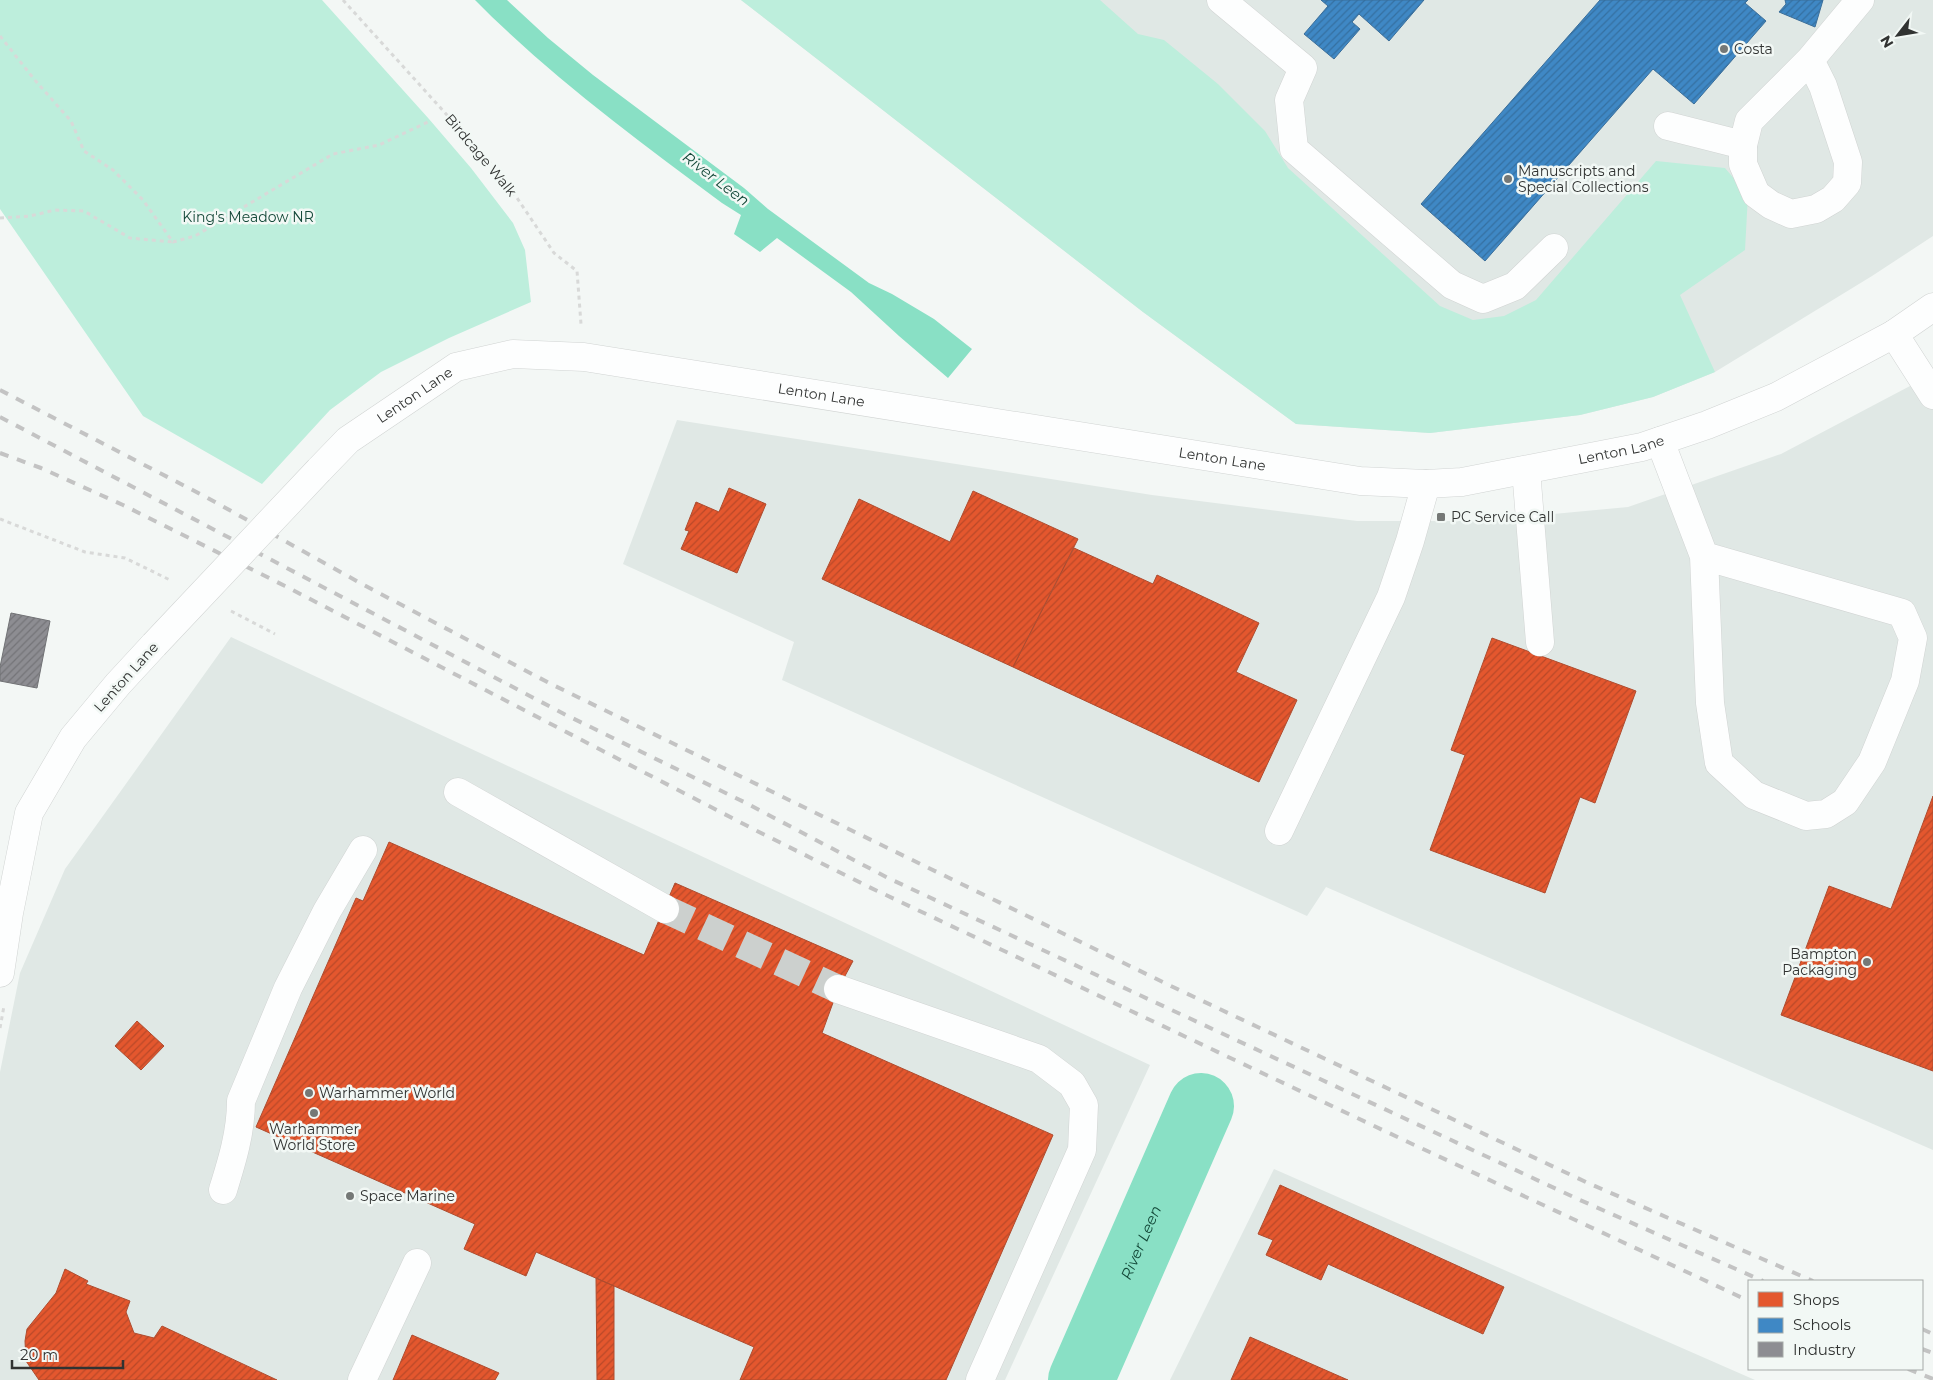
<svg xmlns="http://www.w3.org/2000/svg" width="1933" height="1380" viewBox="0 0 1933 1380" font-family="Montserrat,sans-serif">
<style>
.built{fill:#e0e8e5}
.green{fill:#bdeedc}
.water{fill:#89e0c5}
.shops{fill:url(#shops-hatch);stroke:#ae4c2f}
.schools{fill:url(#schools-hatch);stroke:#3b6e99}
.industry{fill:url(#industry-hatch);stroke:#717275}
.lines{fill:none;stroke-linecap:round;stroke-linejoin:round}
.river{stroke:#89e0c5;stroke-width:66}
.minor-tunnel{stroke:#ccd0ce;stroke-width:28;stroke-dasharray:28 14;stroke-linecap:butt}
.minor-casing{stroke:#d1d4d3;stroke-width:29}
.path{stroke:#d8d9d8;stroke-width:3;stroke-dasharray:4 4;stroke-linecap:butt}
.minor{stroke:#fdfefe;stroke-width:28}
.rail{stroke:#c3c3c3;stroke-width:4;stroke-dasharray:9 9;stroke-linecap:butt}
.minor-bridge-casing{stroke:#d1d4d3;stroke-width:29;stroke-linecap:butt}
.minor-bridge{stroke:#fdfefe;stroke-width:28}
.poi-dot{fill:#757876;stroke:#f2f8f5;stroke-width:2}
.labels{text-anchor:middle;stroke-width:5;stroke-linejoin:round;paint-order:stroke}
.poi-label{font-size:14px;fill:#313332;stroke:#f2f8f5;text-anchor:start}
.street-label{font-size:14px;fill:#313332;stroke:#f2f8f5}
.park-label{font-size:14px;fill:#144939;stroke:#f2f8f5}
.water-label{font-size:15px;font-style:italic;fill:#134838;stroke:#f2f8f5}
</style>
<defs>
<pattern id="shops-hatch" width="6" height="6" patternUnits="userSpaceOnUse" patternTransform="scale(1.25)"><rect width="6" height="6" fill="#e4572e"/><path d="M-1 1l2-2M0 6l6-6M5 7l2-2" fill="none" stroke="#b94928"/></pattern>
<pattern id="schools-hatch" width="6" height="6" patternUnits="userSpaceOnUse" patternTransform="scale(1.25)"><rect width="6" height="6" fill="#3f88c5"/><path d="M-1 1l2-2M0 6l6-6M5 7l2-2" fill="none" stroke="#3570a1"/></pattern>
<pattern id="industry-hatch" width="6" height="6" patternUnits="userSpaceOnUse" patternTransform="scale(1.25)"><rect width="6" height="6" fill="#8d8d92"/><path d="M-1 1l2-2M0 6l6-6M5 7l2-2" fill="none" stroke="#747478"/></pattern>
</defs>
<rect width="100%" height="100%" fill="#f3f7f5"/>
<path class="built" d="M741 0H1933V236L1872 276 1715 372 1653 397 1580 415 1430 433 1296 424 1143 312Z
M1933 368V1150L1326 887 1307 916 782 680 794 642 623 564 677 420 1152 495 1357 521H1480L1628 507 1781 454 1910 386Z
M231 637 1150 1065 1005 1380H0V1072L20 973 65 869Z
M1274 1169 1755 1380H1170Z"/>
<path class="green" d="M0 0H322L429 119 471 168 513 223 525 250 531 302 449 338 381 372 330 410 262 484 143 416 0 209Z
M741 0H1100L1138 34 1164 40 1218 84 1265 131 1288 168 1440 306 1473 320 1504 316 1536 300 1656 161 1725 168 1748 195 1745 250 1680 295 1715 372 1653 397 1580 415 1430 433 1296 424 1143 312Z"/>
<path class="water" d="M475 0H507L548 38 593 75 744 188 768 209 869 283 892 294 934 319 972 349 948 378 899 336 851 292 777 238 760 252 734 234 741 215 722 203C636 139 550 76 475 0Z
M1167 1124 1202 1140 1182 1187 1158 1228 1137 1271 1091 1380H1068L1126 1245 1149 1171Z"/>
<path class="shops" d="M729 488 766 504 737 573 681 549 689 531 685 530 696 502 719 512Z
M973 491 1078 539 1013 667 822 579 859 499 950 542Z
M1074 548 1153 584 1157 575 1259 623 1236 672 1297 700 1259 782 1013 667Z
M1492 638 1636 691 1595 803 1580 797 1545 893 1430 850 1465 755 1451 750Z
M1933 796V1071L1781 1015 1829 886 1891 909Z
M389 842 644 955 675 883 853 961 838 989 822 1033 1053 1135 946 1380H740L754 1347 536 1252 526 1276 464 1249 475 1224 256 1127 356 898 363 901Z
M137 1021 164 1046 141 1070 115 1046Z
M1280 1185 1504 1287 1483 1334 1328 1264 1321 1280 1266 1255 1273 1240 1258 1234Z
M65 1269 88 1281 86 1284 130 1301 126 1312 134 1333 154 1338 162 1326 277 1380H39L26 1361 25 1341 27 1329 56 1293Z
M596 1278 614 1286V1380H597Z
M412 1335 499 1373 495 1380H393Z
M1250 1337 1348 1380H1231Z"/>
<path class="schools" d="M1321 0H1424L1389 41 1359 14 1352 22 1360 29 1334 59 1304 34 1328 6Z
M1600 0H1748L1745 3 1766 21 1694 104 1653 69 1485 261 1421 204Z
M1785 0H1823L1815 27 1779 12 1786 4Z"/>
<path class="industry" d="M11 613 50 621 37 688 0 681V667Z"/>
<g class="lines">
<path class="river" id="s1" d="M1081 1380 1201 1106"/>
<path class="minor-tunnel" d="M665 909 838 989"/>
<g class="minor-casing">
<g id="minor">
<path d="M1221 0 1303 68 1289 100 1294 149 1452 285 1483 299 1515 286 1554 248"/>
<path d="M1810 60 1823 86 1848 162 1847 183 1833 199 1816 209 1791 214 1771 205 1756 194 1743 164V145L1749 121 1810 60 1860 0"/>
<path d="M1668 126 1743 145"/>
<path d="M1894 334 1933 395"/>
<path d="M1660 441 1704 556 1710 703 1719 763 1754 795 1806 816 1826 814 1845 802 1872 762 1905 681 1913 638 1902 613 1704 556"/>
<path id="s2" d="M319 470 348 440 456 367 513 354 584 357 1360 481 1426 484 1462 482 1642 447 1707 425 1776 397 1894 334 1933 307"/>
<path d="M1526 470 1540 642"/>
<path d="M458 792 665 909"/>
<path d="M1279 831 1391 597 1410 541 1426 484"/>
<path d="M0 973 9 913 29 813 73 738 118 684 154 645"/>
<path d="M838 989 1039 1059 1072 1084 1084 1105 1082 1150 980 1380"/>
<path d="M223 1190C232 1161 241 1132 241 1101L288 988 327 911 363 850"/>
<path d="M362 1380 417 1263"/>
</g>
</g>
<path class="path" d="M343 0 503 177 554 253 577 271 581 324
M0 36 34 79 71 121 84 151 113 170 143 200 173 242 195 236 333 154 379 145 430 121
M0 218 30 216 55 210 84 211 130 238 173 242
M0 519 85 552 125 558 170 580
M231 611 275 634
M0 1028 4 1006"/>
<use href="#minor" class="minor"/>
<path class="rail" d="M0 390 206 497 362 584 551 684 1173 987 1588 1183 1813 1281
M0 417 566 715 744 802 888 878 1580 1200 1763 1281
M0 453 41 468 123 505 285 586 759 832 869 887 1408 1142 1749 1301
M1922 1329 1933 1334
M1922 1349 1933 1353
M1908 1369 1933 1379"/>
<g class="minor-bridge-casing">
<path id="minor-bridge" d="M154 645 319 470"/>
</g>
<use href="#minor-bridge" class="minor-bridge"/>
</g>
<g class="poi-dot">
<circle cx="1724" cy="49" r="5"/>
<circle cx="1508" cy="179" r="5"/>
<rect x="1436" y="512" width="10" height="10" rx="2.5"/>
<circle cx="1867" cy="962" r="5"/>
<circle cx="309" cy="1093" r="5"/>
<circle cx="314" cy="1113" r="5"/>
<circle cx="350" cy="1196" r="5"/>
</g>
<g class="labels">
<g class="poi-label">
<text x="1734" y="54">Costa</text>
<text x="1518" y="176">Manuscripts and<tspan x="1518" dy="16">Special Collections</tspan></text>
<text x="1451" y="522">PC Service Call</text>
<text x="1857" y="959" text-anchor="end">Bampton<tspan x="1857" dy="16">Packaging</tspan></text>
<text x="319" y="1098">Warhammer World</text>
<text x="314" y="1134" text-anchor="middle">Warhammer<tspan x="314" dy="16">World Store</tspan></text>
<text x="360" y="1201">Space Marine</text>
</g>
<g class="street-label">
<text transform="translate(481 155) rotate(50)" y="5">Birdcage Walk</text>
<text dy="5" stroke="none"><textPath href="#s2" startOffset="122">Lenton Lane</textPath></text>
<text dy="5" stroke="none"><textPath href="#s2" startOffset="542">Lenton Lane</textPath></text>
<text dy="5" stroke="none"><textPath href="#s2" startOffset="1352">Lenton Lane</textPath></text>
<text dy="5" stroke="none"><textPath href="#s2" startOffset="948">Lenton Lane</textPath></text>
<text transform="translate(126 677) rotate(-48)" y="5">Lenton Lane</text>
</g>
<g class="park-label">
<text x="248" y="222">King's Meadow NR</text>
</g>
<g class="water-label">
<text transform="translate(716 179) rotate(37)" y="5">River Leen</text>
<text dy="5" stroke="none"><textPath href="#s1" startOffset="150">River Leen</textPath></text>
</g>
</g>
<rect x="1748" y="1280" width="175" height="90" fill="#f2f8f5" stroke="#a5a9a7"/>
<rect x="1758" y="1292" width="25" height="15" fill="#e4572e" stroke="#a5a9a7"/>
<text x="1793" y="1305" font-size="15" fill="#313332">Shops</text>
<rect x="1758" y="1318" width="25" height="15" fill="#3f88c5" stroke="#a5a9a7"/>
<text x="1793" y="1330" font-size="15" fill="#313332">Schools</text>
<rect x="1758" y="1342" width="25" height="15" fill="#8d8d92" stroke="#a5a9a7"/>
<text x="1793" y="1355" font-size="15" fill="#313332">Industry</text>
<g transform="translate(1898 35) rotate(239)" stroke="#f2f8f5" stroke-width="4" paint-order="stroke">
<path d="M0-4L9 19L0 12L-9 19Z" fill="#313332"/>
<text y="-8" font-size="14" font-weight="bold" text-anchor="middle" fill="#313332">N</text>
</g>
<path d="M12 1360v8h111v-8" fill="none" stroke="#313332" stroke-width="2.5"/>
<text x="20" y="1360" font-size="15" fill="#313332" stroke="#f2f8f5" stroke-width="4" paint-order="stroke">20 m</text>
</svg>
